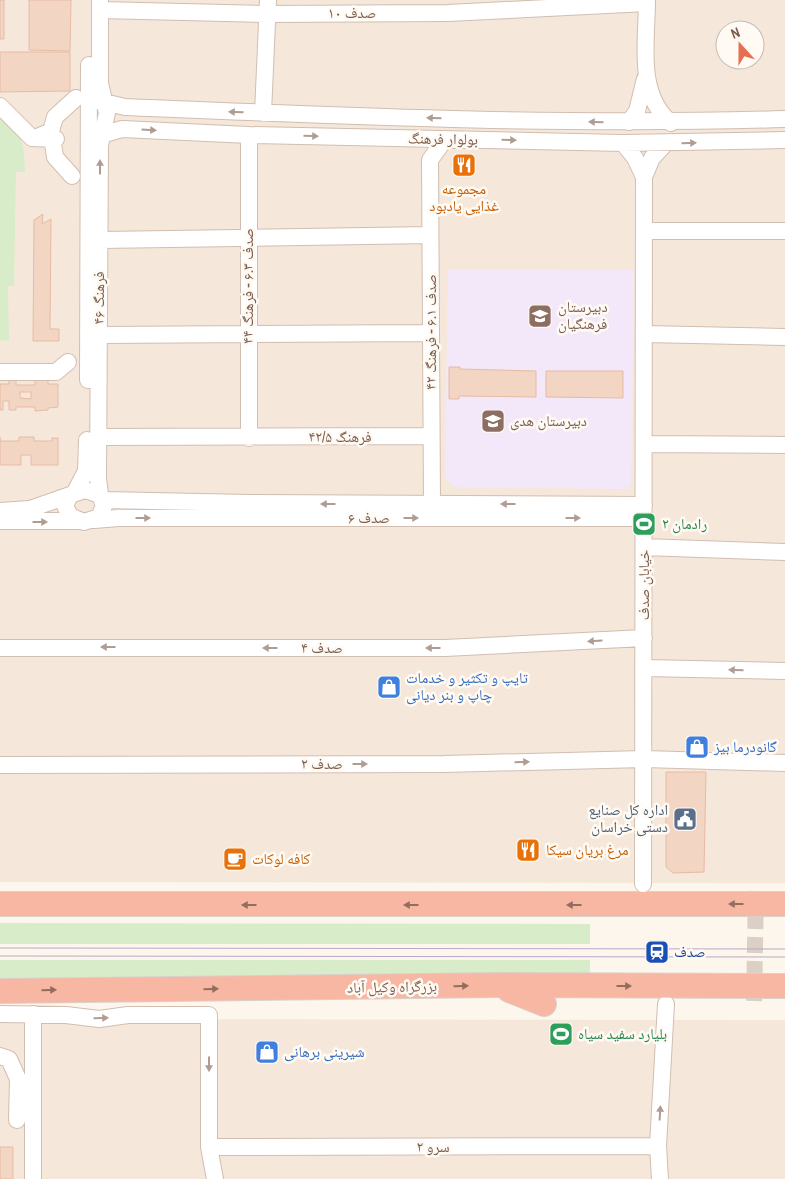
<svg xmlns="http://www.w3.org/2000/svg" width="785" height="1179" viewBox="0 0 785 1179" font-family="'Archivo Narrow','Noto Naskh Arabic',sans-serif">
<style>
.residential{fill:#f5e8da;fill-rule:evenodd}
.education{fill:#f3e8fa}
.green{fill:#d8ecc9}
.building{fill:#f3d5c3;stroke:#e6bba3;fill-rule:evenodd}
.lines{fill:none;stroke-linecap:round;stroke-linejoin:round}
.minor-tunnel{stroke:#dcd0c4;stroke-width:16;stroke-dasharray:16 8;stroke-linecap:butt}
.minor-casing{stroke:#d1beb0;stroke-width:18}
.highway-casing{stroke:#dad1cd;stroke-width:26}
.minor{stroke:#fff;stroke-width:16}
.highway{stroke:#f7b7a3;stroke-width:24}
.tram{stroke:#b9a8c9;stroke-width:1}
.oneway{fill:#af9d94}
.oneway2{fill:#936e5e}
.labels{text-anchor:middle;stroke-width:5;stroke-linejoin:round;paint-order:stroke}
.street-label{font-size:15px;fill:#7a5c4d;stroke:#fffaf3}
.food-label{font-size:15px;fill:#c56008;stroke:#fffaf3;text-anchor:start}
.education-label{font-size:15px;fill:#785e54;stroke:#fffaf3;text-anchor:start}
.leisure-label{font-size:15px;fill:#27864d;stroke:#fffaf3;text-anchor:start}
.shop-label{font-size:15px;fill:#366cbe;stroke:#fffaf3;text-anchor:start}
.service-label{font-size:15px;fill:#4e5e75;stroke:#fffaf3;text-anchor:end}
.transit-label{font-size:15px;fill:#164399;stroke:#fffaf3;text-anchor:start}
</style>
<rect width="100%" height="100%" fill="#fdf6ec"/>
<path class="residential" d="M0 0H785V883L0 882ZM725 30H755V60H725Z
M0 1019 785 1020V1179H0Z"/>
<path class="education" d="M448 269 634 270 631 484 626 489 455 487 445 479Z"/>
<path class="green" d="M0 114C23 139 24 137 25 172H16L14 286H8L9 341 0 340Z
M0 923 590 924V944H0Z
M0 960H590V980L0 981Z"/>
<path class="building" d="M0 0H4V39H0Z
M29 0H71L70 51 29 50Z
M0 52H70V91L0 92Z
M43 214 42 224 51 219 50 329H59V341H33L34 220Z
M449 367H460V369L536 371V397L459 396V399H449Z
M546 371H623V398L546 397Z
M9 380H16V385H35V380H48V384H58V407L48 408V410L35 411V407H16V410H9V401H3V410H0V384H9ZM20 392H31V399L20 398Z
M0 437V441H19V437H34V441H52V438H58V465H31V455H21V465H0Z
M666 772H706L704 872 673 873 666 867Z
M0 1147H13V1179H0Z"/>
<g class="lines">
<path class="minor-tunnel" d="M754 1001 756 891"/>
<g class="minor-casing">
<path id="minor" d="M647 0C647 41 636 94 671 123
M100 10 268 14 448 13 647 3
M89 102 95 100 125 107C345 116 565 126 785 119
M0 106 32 138 56 139
M263 113 268 0
M629 122 637 111 645 79
M101 135 122 129 249 135 623 143 785 140
M35 138 51 131 55 117 76 98
M49 139 53 144 55 157 72 176
M623 143 635 158 644 177 643 884
M644 177 652 158 666 143
M645 231H785
M100 240 430 235
M645 334 785 337
M99 335 431 333
M0 372H56L68 362
M88 380 89 65
M99 437 431 436
M249 438V135
M644 444 785 445
M85 490 100 495 104 506 99 517 84 522 70 516 65 506 70 495Z
M75 492 86 471 87 440
M100 495 98 478 100 145 107 113 100 83V0
M103 500 249 503 644 505
M432 504 430 160 445 139
M0 511 30 509 70 495
M94 520 119 518H644
M0 521H79
M644 547 785 552
M0 648H445L644 638
M644 668 785 671
M0 765 444 764 644 759 785 763
M0 1014 66 1015 99 1019 128 1015H209V1147L215 1179
M0 1056 9 1059 18 1079 17 1120
M209 1147 658 1146
M33 1179V1014
M660 1179 658 1146 666 1004"/>
</g>
<g class="highway-casing">
<path id="highway" d="M0 904H785
M509 990 544 1004
M0 991 498 985 785 986"/>
</g>
<use href="#minor" class="minor"/>
<use href="#highway" class="highway"/>
<path class="tram" d="M0 948 785 949
M0 956 785 957"/>
</g>
<defs><path id="oneway-solid" d="M-6-.8H1V-3.2L6.5 0L1 3.2V.8H-6Z" transform="scale(1.25)"/></defs>
<g class="oneway">
<use href="#oneway-solid" transform="translate(236 112) rotate(-178)"/>
<use href="#oneway-solid" transform="translate(434 118) rotate(-178)"/>
<use href="#oneway-solid" transform="translate(596 122) rotate(-179)"/>
<use href="#oneway-solid" transform="translate(149 130) rotate(3)"/>
<use href="#oneway-solid" transform="translate(311 136) rotate(1)"/>
<use href="#oneway-solid" transform="translate(509 140) rotate(1)"/>
<use href="#oneway-solid" transform="translate(689 143) rotate(-2)"/>
<use href="#oneway-solid" transform="translate(100 167) rotate(-90)"/>
<use href="#oneway-solid" transform="translate(328 504) rotate(-180)"/>
<use href="#oneway-solid" transform="translate(508 504) rotate(-180)"/>
<use href="#oneway-solid" transform="translate(143 518)"/>
<use href="#oneway-solid" transform="translate(411 518)"/>
<use href="#oneway-solid" transform="translate(573 518)"/>
<use href="#oneway-solid" transform="translate(40 522)"/>
<use href="#oneway-solid" transform="translate(595 641) rotate(177)"/>
<use href="#oneway-solid" transform="translate(108 647) rotate(-180)"/>
<use href="#oneway-solid" transform="translate(270 648) rotate(-180)"/>
<use href="#oneway-solid" transform="translate(433 648) rotate(180)"/>
<use href="#oneway-solid" transform="translate(736 670) rotate(-179)"/>
<use href="#oneway-solid" transform="translate(522 762) rotate(-2)"/>
<use href="#oneway-solid" transform="translate(360 764)"/>
<use href="#oneway-solid" transform="translate(101 1018) rotate(-2)"/>
<use href="#oneway-solid" transform="translate(209 1064) rotate(90)"/>
<use href="#oneway-solid" transform="translate(660 1113) rotate(-87)"/>
</g>
<g class="oneway2">
<use href="#oneway-solid" transform="translate(736 904) rotate(180)"/>
<use href="#oneway-solid" transform="translate(249 905) rotate(-180)"/>
<use href="#oneway-solid" transform="translate(411 905) rotate(180)"/>
<use href="#oneway-solid" transform="translate(574 905) rotate(180)"/>
<use href="#oneway-solid" transform="translate(461 986) rotate(-1)"/>
<use href="#oneway-solid" transform="translate(624 986)"/>
<use href="#oneway-solid" transform="translate(211 989) rotate(-1)"/>
<use href="#oneway-solid" transform="translate(49 990) rotate(-1)"/>
</g>
<defs>
<g id="restaurant-square" transform="scale(1.25)"><rect x="-9" y="-9" width="18" height="18" rx="4" fill="#e8710a" stroke="#fffaf3"/><path d="M-5-6h1v4h1v-4h1v4h1v-4h1v5L-1.5 .5V6h-2V.5L-5-1ZM5-6V6H3V1.5H1.5Q1.5-4 5-6Z" fill="#fff"/></g>
<g id="school-square" transform="scale(1.25)"><rect x="-9" y="-9" width="18" height="18" rx="4" fill="#8d6e63" stroke="#fffaf3"/><path d="M0-5L7-2L0 1L-7-2ZM-4 1L0 2.5L4 1V4Q0 6-4 4Z" fill="#fff"/></g>
<g id="stadium-square" transform="scale(1.25)"><rect x="-9" y="-9" width="18" height="18" rx="4" fill="#2e9e5b" stroke="#fffaf3"/><path d="M0-5a6.5 5 0 1 0 0 10a6.5 5 0 1 0 0-10ZM-3.5-1.8h7v3.6h-7Z" fill="#fff"/></g>
<g id="shop-square" transform="scale(1.25)"><rect x="-9" y="-9" width="18" height="18" rx="4" fill="#3f7fe0" stroke="#fffaf3"/><path d="M-5-2.5h2.3a2.7 3.5 0 0 1 5.4 0H5L5.5 6h-11ZM-1.5-2.5h3a1.5 2.3 0 0 0-3 0Z" fill="#fff"/></g>
<g id="civic-square" transform="scale(1.25)"><rect x="-9" y="-9" width="18" height="18" rx="4" fill="#5c6f8a" stroke="#fffaf3"/><path d="M-.6-6.5H3V-4.5H.6V-3L4-1V1h2V6H-6V1h2V-1L-.6-3ZM-1.2 2.5V6h2.4V2.5Z" fill="#fff"/></g>
<g id="cafe-square" transform="scale(1.25)"><rect x="-9" y="-9" width="18" height="18" rx="4" fill="#e8710a" stroke="#fffaf3"/><path d="M-5.5-4.5H6V0H3Q3 3.5 0 3.5H-2.5Q-5.5 3.5-5.5 0ZM3-3.2v2h1.7v-2ZM-6 4.5H4V6H-6Z" fill="#fff"/></g>
<g id="station-square" transform="scale(1.25)"><rect x="-9" y="-9" width="18" height="18" rx="4" fill="#1a4fb4" stroke="#fffaf3"/><path d="M-3-6H3Q5-6 5-4V2Q5 4 3 4L4.5 6H3L1.5 4h-3L-3 6H-4.5L-3 4Q-5 4-5 2V-4Q-5-6-3-6ZM-3.5-4v3h7v-3ZM-3.5 1v1.5H-2V1ZM2 1v1.5H3.5V1Z" fill="#fff"/></g>
</defs>
<g fill-rule="evenodd">
<use href="#restaurant-square" x="464" y="165"/>
<use href="#school-square" x="540" y="316"/>
<use href="#school-square" x="493" y="421"/>
<use href="#stadium-square" x="644" y="524"/>
<use href="#shop-square" x="389" y="687"/>
<use href="#shop-square" x="697" y="747"/>
<use href="#civic-square" x="685" y="819"/>
<use href="#restaurant-square" x="528" y="850"/>
<use href="#cafe-square" x="235" y="859"/>
<use href="#station-square" x="657" y="952"/>
<use href="#stadium-square" x="561" y="1034"/>
<use href="#shop-square" x="267" y="1052"/>
</g>
<g class="labels">
<g class="street-label">
<text x="352" y="18">صدف ۱۰</text>
<text transform="translate(443 139) rotate(1)" y="5">بولوار فرهنگ</text>
<text transform="translate(248 286) rotate(-90)" y="5">صدف ۶.۳ - فرهنگ ۴۴</text>
<text transform="translate(99 298) rotate(-90)" y="5">فرهنگ ۴۶</text>
<text transform="translate(431 332) rotate(-90)" y="5">صدف ۶.۱ - فرهنگ ۴۲</text>
<text x="340" y="442">فرهنگ ۴۲/۵</text>
<text x="369" y="523">صدف ۶</text>
<text transform="translate(644 585) rotate(-90)" y="5">خیابان صدف</text>
<text x="322" y="653">صدف ۴</text>
<text x="322" y="769">صدف ۲</text>
<text transform="translate(392 987) rotate(-1)" y="5">بزرگراه وکیل آباد</text>
<text x="433" y="1152">سرو ۲</text>
</g>
<g class="food-label">
<text x="464" y="194" text-anchor="middle">مجموعه<tspan x="464" dy="17">غذایی یادبود</tspan></text>
<text x="546" y="855">مرغ بریان سیکا</text>
<text x="252" y="864">کافه لوکات</text>
</g>
<g class="education-label">
<text x="558" y="312">دبیرستان<tspan x="558" dy="17">فرهنگیان</tspan></text>
<text x="510" y="426">دبیرستان هدی</text>
</g>
<g class="leisure-label">
<text x="662" y="529">رادمان ۲</text>
<text x="578" y="1039">بلیارد سفید سیاه</text>
</g>
<g class="shop-label">
<text x="406" y="683">تایپ و تکثیر و خدمات<tspan x="406" dy="17">چاپ و بنر دیانی</tspan></text>
<text x="714" y="752">گانودرما بیز</text>
<text x="284" y="1057">شیرینی برهانی</text>
</g>
<g class="service-label">
<text x="668" y="815">اداره کل صنایع<tspan x="668" dy="17">دستی خراسان</tspan></text>
</g>
<g class="transit-label">
<text x="674" y="957">صدف</text>
</g>
</g>
<g transform="translate(740 45) rotate(339)"><circle r="24" fill="#fffaf3" stroke="#cabbb1"/>
<path d="M0-4L9 19L0 12L-9 19Z" fill="#e76f51"/>
<text y="-8" font-size="14" font-weight="bold" text-anchor="middle" fill="#7a5c4d">N</text>
</g>
</svg>
